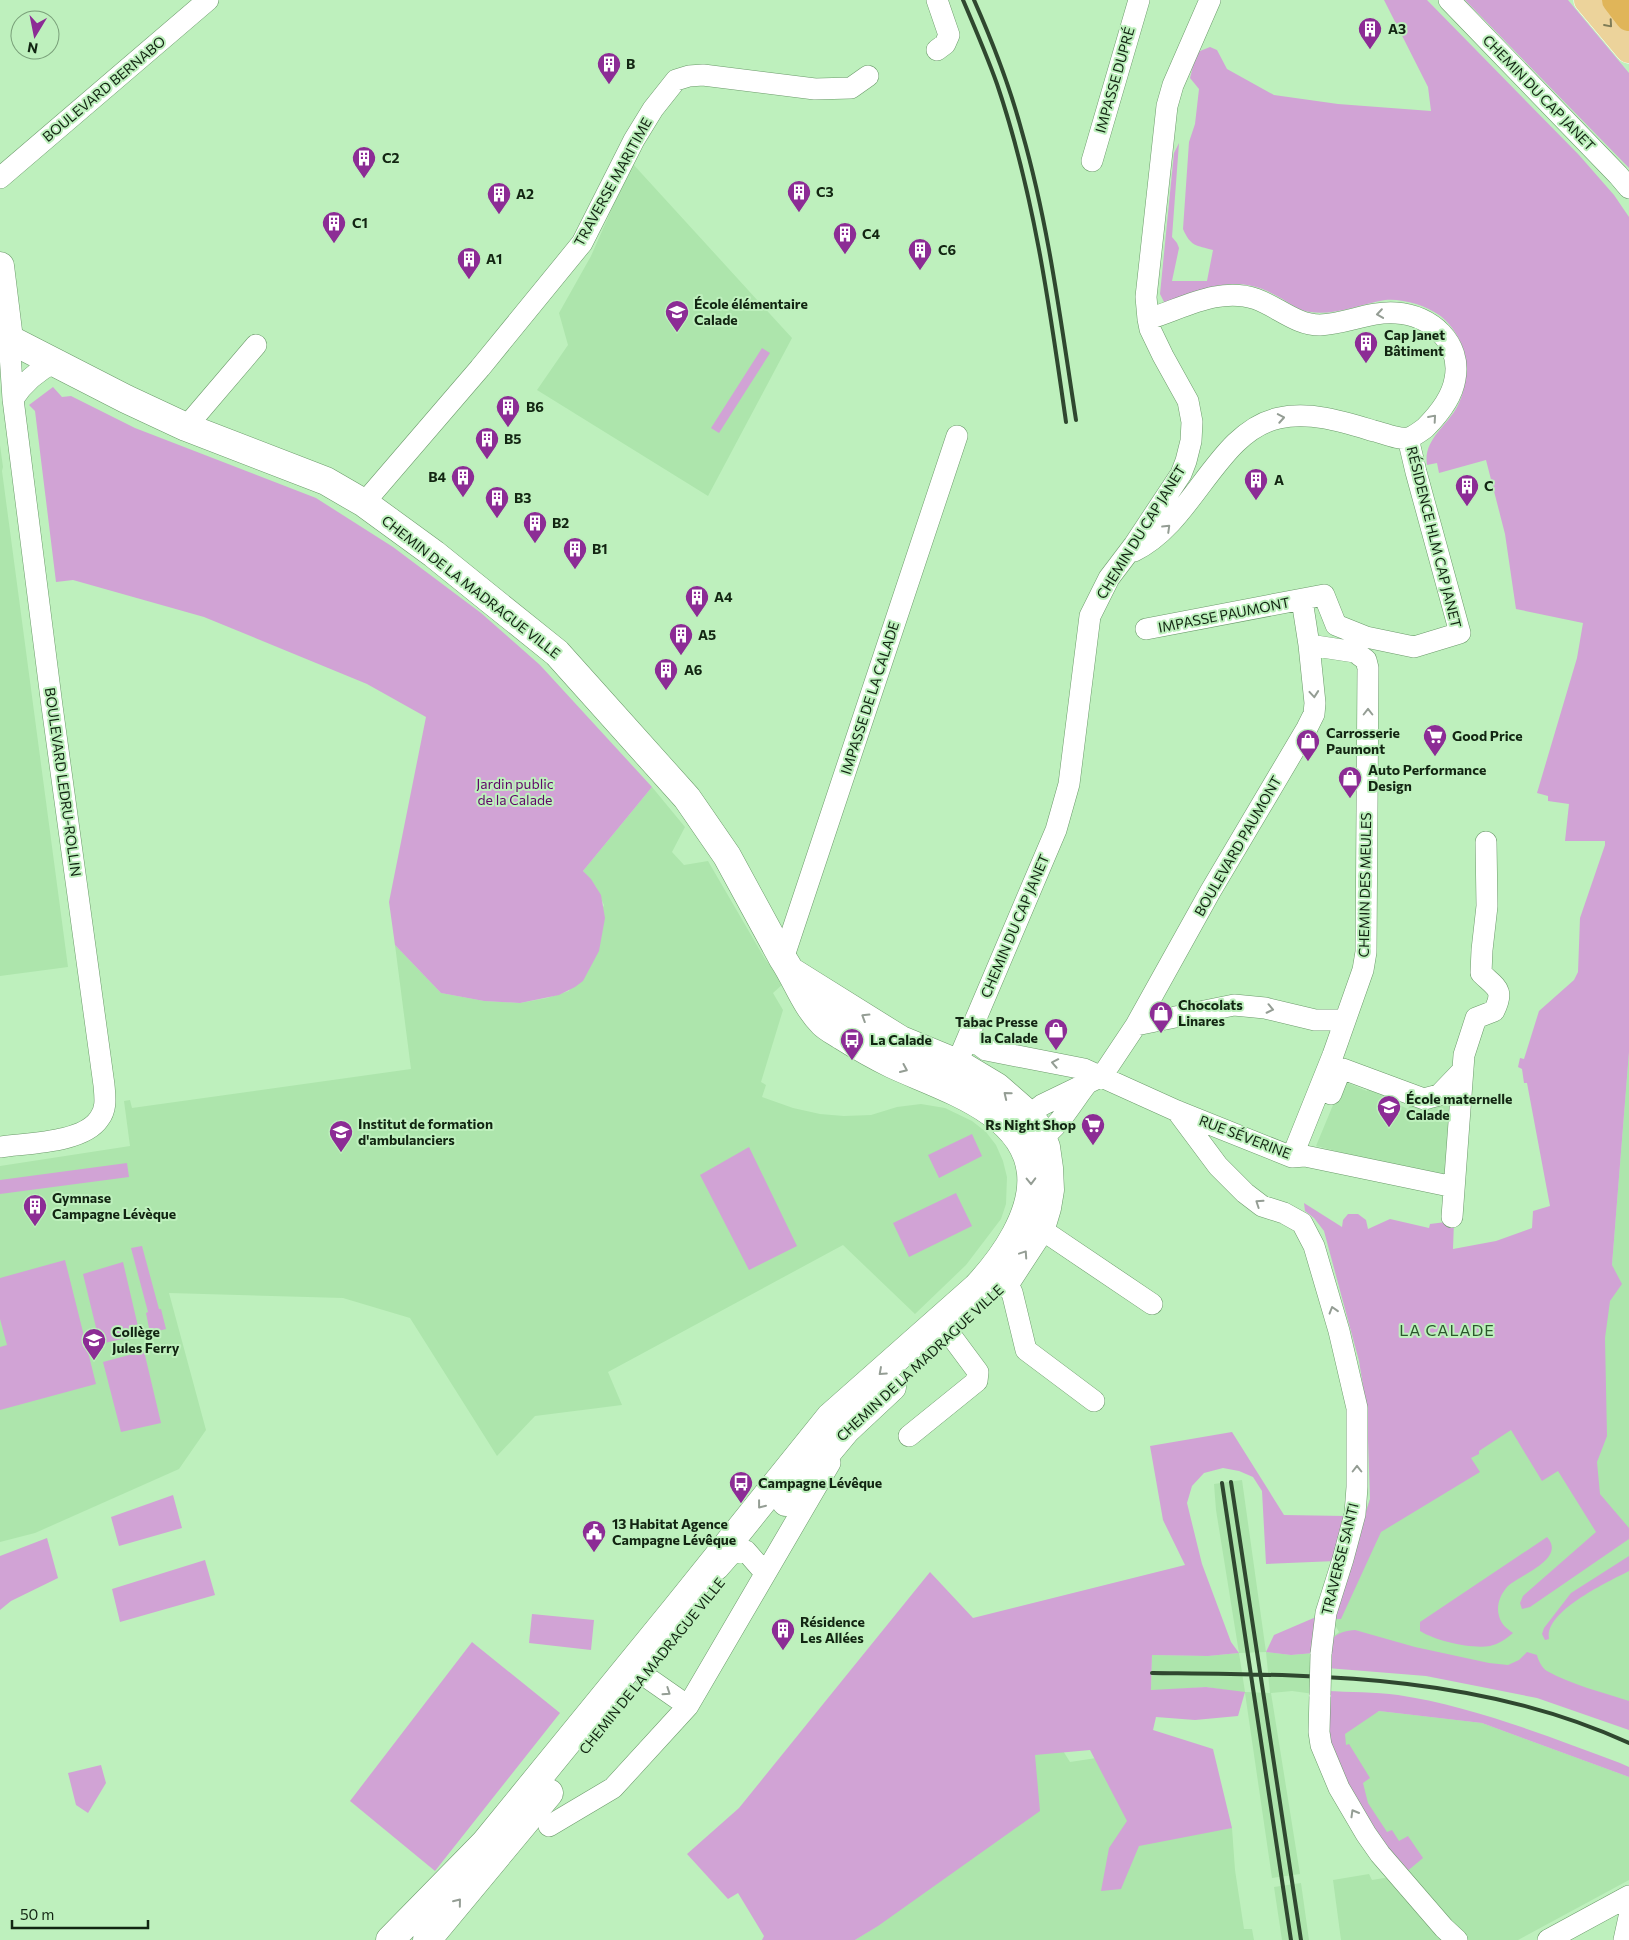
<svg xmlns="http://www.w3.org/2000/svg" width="1629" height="1940" viewBox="0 0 1629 1940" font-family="Commissioner,sans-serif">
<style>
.built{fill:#ade5ac;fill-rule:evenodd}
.green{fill:#d1a3d5}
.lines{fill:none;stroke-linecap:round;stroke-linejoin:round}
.street-casing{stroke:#6b9a6a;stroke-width:22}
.secondary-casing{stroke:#6b9a6a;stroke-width:29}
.primary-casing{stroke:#fff;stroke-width:29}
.highway-casing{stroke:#fff;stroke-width:29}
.street{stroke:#fff;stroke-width:21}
.secondary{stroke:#fff;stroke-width:28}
.primary{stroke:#ecd39b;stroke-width:28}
.highway{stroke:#e0b559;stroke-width:28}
.rail{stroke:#2f472f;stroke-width:4}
.street-bridge-casing{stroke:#6b9a6a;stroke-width:22;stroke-linecap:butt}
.street-bridge{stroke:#fff;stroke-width:21}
.oneway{stroke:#7f7c56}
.oneway2{stroke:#949d94}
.labels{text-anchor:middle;stroke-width:4;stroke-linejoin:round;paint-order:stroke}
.poi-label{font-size:14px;font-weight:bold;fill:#122512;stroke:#bef0bd;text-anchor:start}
.street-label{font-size:14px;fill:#122512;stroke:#bef0bd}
.park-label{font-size:14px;fill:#600468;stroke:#bef0bd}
.quarter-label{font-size:16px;letter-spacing:1px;fill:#2c582c;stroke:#bef0bd}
</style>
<rect width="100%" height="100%" fill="#bef0bd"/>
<path class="built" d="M632 163 792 338 708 496 537 390 568 345 559 313 591 256Z
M0 445 3 467 2 471 68 967 0 976Z
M652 787 685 827 672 852 684 865 708 861 765 959 784 983 773 993 783 1010 761 1082 766 1085 762 1097 793 1108 820 1114 844 1116 871 1115 897 1107 921 1104 945 1108 972 1121 986 1132 996 1145 1003 1161 1007 1177 1006 1204 1001 1219 966 1265 915 1314 843 1245 608 1372 622 1405 535 1416 497 1456 410 1318 343 1298 169 1293 206 1430 179 1469 35 1533 0 1542V1166L130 1146 124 1101 130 1100 132 1108 411 1069 395 945 441 993 484 1001 520 1003 547 998 569 991 604 905 596 887 583 871Z
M1629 1052V1711L1348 1642 1334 1636 1339 1632 1332 1619 1370 1499 1612 1265Z
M1343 1081 1367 1091 1369 1085 1388 1093 1386 1099 1408 1109 1411 1103 1456 1096 1447 1179 1316 1146Z
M1242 1480 1266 1652 1291 1655 1314 1653V1694L1292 1691 1271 1693 1300 1874 1272 1878 1245 1693 1206 1687 1151 1691 1152 1655 1208 1656 1239 1653 1216 1510 1214 1484ZM1266 1652 1270 1693 1245 1692 1239 1653Z
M1379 1711 1482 1723 1629 1777V1880L1518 1940H1464L1454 1931 1353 1799 1342 1730Z
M1050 1730 1070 1762 1103 1757 1232 1828 1235 1870 1244 1929H1252L1254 1940H855L877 1926Z
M1369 1874 1372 1880 1390 1877 1450 1940H1341L1333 1880Z
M1301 1883 1309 1940H1282L1274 1887Z"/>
<path class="green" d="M1384 0H1427L1579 155 1614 195 1629 217V1052L1612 1265 1622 1284 1610 1301 1605 1338 1607 1436 1597 1462 1600 1494 1629 1528V1539L1530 1607 1522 1609 1520 1603 1523 1596 1596 1532 1558 1471 1542 1481 1511 1430 1479 1451V1454L1471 1458 1480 1472 1381 1532 1341 1619H1332L1370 1499 1367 1411 1359 1361 1324 1231 1314 1218 1305 1211 1304 1203 1342 1227 1343 1220 1348 1214H1358L1366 1220 1368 1229 1390 1219 1429 1228 1430 1224 1454 1221 1453 1249 1496 1241 1532 1228 1533 1211 1550 1206 1527 1083H1524L1522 1069 1518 1067 1520 1058 1524 1059 1539 1011 1574 980 1578 972 1580 918 1605 845V841H1565L1569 804 1548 801V796L1537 793 1577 658 1583 623 1516 609 1505 534 1486 460 1439 473 1437 463 1427 465C1423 440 1446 427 1457 407 1465 392 1468 372 1465 355 1462 341 1451 323 1439 315 1426 305 1400 298 1385 300 1361 304 1334 316 1310 312 1296 310 1286 300 1273 294 1236 274 1204 288 1168 302H1164L1160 294 1174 153 1179 143 1172 237 1177 243 1179 248 1172 281H1207L1213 250C1196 245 1191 247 1183 229L1189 142 1195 124 1199 89 1190 78 1195 58 1200 51 1210 47 1217 50 1227 69 1274 95 1338 104 1431 111 1428 87Z
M1465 0H1568L1629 73V168Z
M762 348 770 353 719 433 711 428Z
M53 387 62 397 71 396 135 428 316 498 393 547 481 613 540 665 652 787 583 871 591 879 601 895 605 918 599 951 583 981 575 987 559 995 520 1003 484 1001 441 993 395 945 389 902 426 717 367 684 204 617 73 580 56 582 35 411 29 405Z
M972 1134 982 1156 939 1178 928 1155Z
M749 1147 797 1246 749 1270 700 1175Z
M127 1163 129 1177 0 1194V1180Z
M956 1193 972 1226 909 1257 893 1223Z
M142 1246 159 1309H161L166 1329 150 1333 146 1313 148 1312 131 1248Z
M65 1260 96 1384 0 1410V1347L7 1345 0 1319V1278Z
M123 1262 140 1335 100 1344 83 1274Z
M144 1351 161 1423 121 1432 103 1362Z
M1232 1432 1284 1515 1345 1516 1336 1561 1266 1564 1262 1491 1253 1477 1239 1471 1223 1468 1204 1473 1192 1486 1187 1503 1202 1564 1231 1642 1239 1653 1208 1656 1152 1655 1151 1690 1206 1687 1245 1692 1238 1716 1195 1720 1156 1717 1153 1730 1213 1749 1232 1828 1139 1846 1121 1889 1101 1891 1109 1848 1127 1821 1090 1750 1035 1755 1040 1811 878 1926 855 1940H762L764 1936 738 1893 728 1899 687 1854 739 1808 930 1572 973 1618 1185 1565 1163 1520 1150 1446Z
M173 1495 182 1528 119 1546 111 1517Z
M1547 1537C1567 1559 1519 1575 1507 1587 1500 1595 1496 1606 1499 1616 1501 1624 1506 1628 1513 1633 1506 1639 1499 1644 1490 1646 1471 1649 1436 1641 1420 1631V1622Z
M47 1538 58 1578 11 1601 0 1610V1556Z
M1629 1556V1571C1608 1582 1544 1611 1549 1639L1545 1640 1542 1634 1544 1628 1571 1593Z
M205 1560 215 1595 120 1622 112 1589Z
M532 1614 594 1620 591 1650 529 1643Z
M1316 1617 1314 1653 1291 1655 1266 1652 1274 1635Z
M1355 1630 1415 1647 1489 1663 1508 1665 1519 1660 1527 1652 1537 1655C1538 1660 1542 1668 1547 1671 1572 1685 1602 1692 1629 1701V1730L1537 1698 1426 1676 1327 1668C1328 1645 1328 1632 1355 1630Z
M472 1642 560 1713 435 1871 350 1801Z
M1326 1691C1350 1692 1375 1692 1398 1695 1472 1706 1550 1737 1620 1763L1629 1767V1777L1482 1723 1379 1711 1345 1734 1346 1745 1349 1744 1370 1778 1363 1783 1368 1803 1387 1832 1392 1830 1399 1841 1408 1836 1423 1858 1405 1873 1369 1831 1329 1751Z
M101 1765 106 1783 88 1813 76 1805 68 1773Z"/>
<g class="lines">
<g class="street-casing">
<path id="street" d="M937 0 949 35 945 44 937 50
M1449 0 1618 175 1629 188
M1092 161 1139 0
M0 178 208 0
M13 399C24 382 37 371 55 362
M186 427 256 345
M364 503 480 368 582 243 634 140 653 109 676 80 689 76 703 75 815 89 851 88 868 76
M1134 551C1194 522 1217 431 1279 418 1311 411 1344 422 1374 431 1384 433 1398 440 1408 438 1413 437 1421 431 1425 428 1438 415 1452 398 1455 379 1462 343 1431 315 1396 313 1370 311 1346 324 1320 325 1296 325 1278 307 1256 299 1219 286 1182 309 1148 319
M1146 629 1324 595 1336 625 1366 637 1414 647 1460 633 1416 472 1408 438
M783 959 957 436
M1136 1025 1234 1005 1265 1008 1315 1020H1345
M970 1030 978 1044 986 1050 1084 1069 1177 1111 1292 1157 1305 1156 1454 1187
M949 1076 957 1063 1056 830 1069 784 1090 616 1109 578 1134 545 1181 474 1186 461 1191 441 1192 422 1188 401 1163 356 1150 329 1148 319 1146 297 1167 106 1173 85 1210 0
M1086 1085C1074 1100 1059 1127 1042 1137 1035 1142 1027 1140 1019 1139L1021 1125 1029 1115 1042 1105 1102 1076 1136 1025 1210 892 1307 728 1314 714 1315 703 1309 645 1302 600
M1331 1094 1340 1071 1343 1069 1424 1099 1439 1095 1463 1070
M1177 1111 1218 1166 1245 1193 1262 1206 1284 1213 1302 1223 1314 1246 1339 1331 1357 1408V1487L1355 1514 1343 1559 1326 1613 1321 1654
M0 1147C27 1143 83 1143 99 1119 107 1109 105 1097 104 1085L52 706 13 399 9 339
M1292 1157 1333 1055 1363 970 1366 952 1368 668 1366 660 1355 652 1309 645
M1452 1217 1464 1055 1476 1018 1494 1011C1505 989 1496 988 1481 973L1482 950 1487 906 1486 842
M1029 1221 1152 1304
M990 1273 1012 1292 1026 1350 1094 1401
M909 1436 977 1381 978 1372 949 1333
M718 1569 732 1553 746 1551 765 1573
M660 1642 648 1658 645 1676 688 1706
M1320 1695 1319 1732 1321 1745 1339 1788 1366 1834 1380 1854 1444 1928 1457 1940
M549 1826 613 1788 688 1706 830 1463
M1548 1940 1629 1896
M1624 1940 1629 1917"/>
</g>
<g class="secondary-casing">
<path id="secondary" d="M0 266 9 339 126 399 186 427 326 481 364 503 434 554 491 600 557 653 687 798 727 856 783 959C797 980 805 1005 823 1023 828 1028 836 1032 842 1036 858 1046 875 1056 892 1064 941 1087 1025 1110 1031 1173 1035 1214 1004 1258 977 1287L830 1417 675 1610 485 1843 390 1940
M792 972 901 1040 957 1063 997 1087 1029 1115 1037 1126 1046 1147 1049 1168 1050 1190 1047 1208 1041 1228 1009 1277
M786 1502 846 1430 892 1387
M427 1940 549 1793"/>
</g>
<g class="primary-casing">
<path id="primary" d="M1588 0 1629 49"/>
</g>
<g class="highway-casing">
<path id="highway" d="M1616 0 1629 17"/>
</g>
<use href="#street" class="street"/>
<use href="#secondary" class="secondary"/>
<use href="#primary" class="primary"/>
<use href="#highway" class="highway"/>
<path class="rail" d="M963 0C975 28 987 56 997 84 1034 193 1050 309 1066 422
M974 0C993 43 1010 87 1022 132 1049 226 1061 324 1076 420
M1231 1482 1301 1940
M1222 1483 1291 1940
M1152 1673C1315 1675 1477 1673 1629 1743"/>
<g class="street-bridge-casing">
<path id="street-bridge" d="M1320 1695 1321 1654"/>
</g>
<use href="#street-bridge" class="street-bridge"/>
</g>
<defs><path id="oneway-chevron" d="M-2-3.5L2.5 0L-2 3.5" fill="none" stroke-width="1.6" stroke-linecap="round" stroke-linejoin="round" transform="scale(1.25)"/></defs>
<use class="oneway" href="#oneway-chevron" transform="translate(1609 24) rotate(49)"/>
<g class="oneway2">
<use href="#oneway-chevron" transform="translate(1380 314) rotate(172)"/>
<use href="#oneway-chevron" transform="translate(1281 418) rotate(-10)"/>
<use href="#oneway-chevron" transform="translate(1433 418) rotate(-49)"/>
<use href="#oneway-chevron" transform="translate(1167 528) rotate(-44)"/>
<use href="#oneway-chevron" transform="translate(1314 694) rotate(85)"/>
<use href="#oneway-chevron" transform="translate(1368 712) rotate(-90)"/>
<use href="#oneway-chevron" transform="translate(1270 1009) rotate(12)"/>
<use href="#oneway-chevron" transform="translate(865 1017) rotate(-148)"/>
<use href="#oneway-chevron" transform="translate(1055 1063) rotate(-169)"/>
<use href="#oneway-chevron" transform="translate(904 1069) rotate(24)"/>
<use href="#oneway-chevron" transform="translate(1007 1095) rotate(-141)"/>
<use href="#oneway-chevron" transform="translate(1031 1181) rotate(89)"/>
<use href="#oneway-chevron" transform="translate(1259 1203) rotate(-146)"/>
<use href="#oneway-chevron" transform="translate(1024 1254) rotate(-56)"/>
<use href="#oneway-chevron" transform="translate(1333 1310) rotate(-107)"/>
<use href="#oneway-chevron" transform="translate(882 1372) rotate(138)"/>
<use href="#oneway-chevron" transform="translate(1357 1469) rotate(-90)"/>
<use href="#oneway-chevron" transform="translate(761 1505) rotate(128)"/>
<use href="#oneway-chevron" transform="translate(667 1692) rotate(34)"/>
<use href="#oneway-chevron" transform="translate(1354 1813) rotate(-120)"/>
<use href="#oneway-chevron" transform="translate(458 1902) rotate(-51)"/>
</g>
<defs>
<g id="building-pin" transform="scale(1.25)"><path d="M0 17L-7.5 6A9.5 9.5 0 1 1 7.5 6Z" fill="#8c2c95" stroke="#bef0bd"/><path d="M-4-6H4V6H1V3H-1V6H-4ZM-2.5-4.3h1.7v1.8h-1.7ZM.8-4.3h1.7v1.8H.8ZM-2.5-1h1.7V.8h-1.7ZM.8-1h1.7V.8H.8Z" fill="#fff"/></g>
<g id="school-pin" transform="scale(1.25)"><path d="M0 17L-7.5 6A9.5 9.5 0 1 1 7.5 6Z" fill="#8c2c95" stroke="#bef0bd"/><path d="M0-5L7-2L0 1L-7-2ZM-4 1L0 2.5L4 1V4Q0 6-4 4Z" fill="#fff"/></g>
<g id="supermarket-pin" transform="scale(1.25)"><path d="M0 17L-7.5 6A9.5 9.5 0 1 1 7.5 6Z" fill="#8c2c95" stroke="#bef0bd"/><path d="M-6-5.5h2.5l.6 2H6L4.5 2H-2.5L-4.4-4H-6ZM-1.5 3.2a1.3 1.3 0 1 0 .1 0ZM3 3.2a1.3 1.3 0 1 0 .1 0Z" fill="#fff"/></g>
<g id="shop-pin" transform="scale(1.25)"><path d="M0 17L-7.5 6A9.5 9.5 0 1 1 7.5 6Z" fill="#8c2c95" stroke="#bef0bd"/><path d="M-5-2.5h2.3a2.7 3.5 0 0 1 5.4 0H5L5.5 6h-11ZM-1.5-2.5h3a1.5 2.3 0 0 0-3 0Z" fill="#fff"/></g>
<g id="bus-pin" transform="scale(1.25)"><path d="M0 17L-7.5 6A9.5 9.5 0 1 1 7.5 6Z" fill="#8c2c95" stroke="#bef0bd"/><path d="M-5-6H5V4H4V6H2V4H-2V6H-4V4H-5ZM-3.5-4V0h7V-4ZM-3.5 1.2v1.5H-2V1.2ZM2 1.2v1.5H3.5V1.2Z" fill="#fff"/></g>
<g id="university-pin" transform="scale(1.25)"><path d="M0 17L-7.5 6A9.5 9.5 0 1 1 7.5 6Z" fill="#8c2c95" stroke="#bef0bd"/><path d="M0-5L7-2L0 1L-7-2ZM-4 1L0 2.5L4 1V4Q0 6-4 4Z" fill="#fff"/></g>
<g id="civic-pin" transform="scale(1.25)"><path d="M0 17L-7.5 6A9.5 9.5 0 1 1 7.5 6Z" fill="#8c2c95" stroke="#bef0bd"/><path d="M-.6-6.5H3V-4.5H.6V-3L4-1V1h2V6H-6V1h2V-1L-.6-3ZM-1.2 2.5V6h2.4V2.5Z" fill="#fff"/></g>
</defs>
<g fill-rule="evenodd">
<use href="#building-pin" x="1370" y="29"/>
<use href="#building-pin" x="609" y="64"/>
<use href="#building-pin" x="364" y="158"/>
<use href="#building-pin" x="799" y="192"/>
<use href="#building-pin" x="499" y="194"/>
<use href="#building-pin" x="334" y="223"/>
<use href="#building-pin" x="845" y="234"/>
<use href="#building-pin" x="920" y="250"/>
<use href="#building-pin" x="469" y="259"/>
<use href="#school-pin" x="677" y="312"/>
<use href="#building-pin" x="1366" y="343"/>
<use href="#building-pin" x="508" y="407"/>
<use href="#building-pin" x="487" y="439"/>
<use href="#building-pin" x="463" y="477"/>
<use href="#building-pin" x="1256" y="480"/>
<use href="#building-pin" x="1467" y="486"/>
<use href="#building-pin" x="497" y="498"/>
<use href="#building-pin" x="535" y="523"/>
<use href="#building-pin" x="575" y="549"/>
<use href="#building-pin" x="697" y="597"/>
<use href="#building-pin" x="681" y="635"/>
<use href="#building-pin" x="666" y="670"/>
<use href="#supermarket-pin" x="1435" y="736"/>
<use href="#shop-pin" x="1308" y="741"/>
<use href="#shop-pin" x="1350" y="778"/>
<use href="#shop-pin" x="1161" y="1013"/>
<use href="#shop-pin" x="1056" y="1030"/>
<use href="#bus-pin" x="852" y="1040"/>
<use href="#school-pin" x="1389" y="1107"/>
<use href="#supermarket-pin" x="1093" y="1125"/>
<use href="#university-pin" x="341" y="1132"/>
<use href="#building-pin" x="35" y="1206"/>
<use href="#school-pin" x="94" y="1340"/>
<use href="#bus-pin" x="741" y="1483"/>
<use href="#civic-pin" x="594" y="1532"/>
<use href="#building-pin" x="783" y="1630"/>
</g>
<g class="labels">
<g class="poi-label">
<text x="1388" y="34">A3</text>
<text x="626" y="69">B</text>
<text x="382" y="163">C2</text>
<text x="816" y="197">C3</text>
<text x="516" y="199">A2</text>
<text x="352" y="228">C1</text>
<text x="862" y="239">C4</text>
<text x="938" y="255">C6</text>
<text x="486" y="264">A1</text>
<text x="694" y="309">École élémentaire<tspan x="694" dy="16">Calade</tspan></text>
<text x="1384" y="340">Cap Janet<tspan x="1384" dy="16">Bâtiment</tspan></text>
<text x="526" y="412">B6</text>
<text x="504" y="444">B5</text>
<text x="446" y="482" text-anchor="end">B4</text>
<text x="1274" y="485">A</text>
<text x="1484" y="491">C</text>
<text x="514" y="503">B3</text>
<text x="552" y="528">B2</text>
<text x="592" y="554">B1</text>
<text x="714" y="602">A4</text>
<text x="698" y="640">A5</text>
<text x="684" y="675">A6</text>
<text x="1326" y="738">Carrosserie<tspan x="1326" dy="16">Paumont</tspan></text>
<text x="1452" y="741">Good Price</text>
<text x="1368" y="775">Auto Performance<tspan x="1368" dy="16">Design</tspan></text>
<text x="1178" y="1010">Chocolats<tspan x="1178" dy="16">Linares</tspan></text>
<text x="1038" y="1027" text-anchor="end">Tabac Presse<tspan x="1038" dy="16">la Calade</tspan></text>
<text x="870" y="1045">La Calade</text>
<text x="1406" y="1104">École maternelle<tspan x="1406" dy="16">Calade</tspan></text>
<text x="358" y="1129">Institut de formation<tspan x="358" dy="16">d'ambulanciers</tspan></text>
<text x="1076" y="1130" text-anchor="end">Rs Night Shop</text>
<text x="52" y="1203">Gymnase<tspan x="52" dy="16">Campagne Lévèque</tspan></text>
<text x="112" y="1337">Collège<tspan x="112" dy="16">Jules Ferry</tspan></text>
<text x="758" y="1488">Campagne Lévêque</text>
<text x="612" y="1529">13 Habitat Agence<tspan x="612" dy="16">Campagne Lévêque</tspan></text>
<text x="800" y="1627">Résidence<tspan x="800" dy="16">Les Allées</tspan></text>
</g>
<g class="street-label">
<text transform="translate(1115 80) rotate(-74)" y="5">IMPASSE DUPRÉ</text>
<text transform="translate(104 89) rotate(-40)" y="5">BOULEVARD BERNABO</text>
<text transform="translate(1539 93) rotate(46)" y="5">CHEMIN DU CAP JANET</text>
<text transform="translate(613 182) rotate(-61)" y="5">TRAVERSE MARITIME</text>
<text transform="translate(1141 532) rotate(-58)" y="5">CHEMIN DU CAP JANET</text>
<text transform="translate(1434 537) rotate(76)" y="5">RÉSIDENCE HLM CAP JANET</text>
<text transform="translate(471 587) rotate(38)" y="5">CHEMIN DE LA MADRAGUE VILLE</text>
<text transform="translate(1224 615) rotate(-11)" y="5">IMPASSE PAUMONT</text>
<text transform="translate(870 698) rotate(-72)" y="5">IMPASSE DE LA CALADE</text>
<text transform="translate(63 782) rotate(82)" y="5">BOULEVARD LEDRU-ROLLIN</text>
<text transform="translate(1238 846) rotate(-60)" y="5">BOULEVARD PAUMONT</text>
<text transform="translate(1365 885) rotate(-89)" y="5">CHEMIN DES MEULES</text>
<text transform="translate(1015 926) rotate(-67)" y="5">CHEMIN DU CAP JANET</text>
<text transform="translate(1245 1137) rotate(21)" y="5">RUE SÉVERINE</text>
<text transform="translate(920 1363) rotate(-43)" y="5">CHEMIN DE LA MADRAGUE VILLE</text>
<text transform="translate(1340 1559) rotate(-76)" y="5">TRAVERSE SANTI</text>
<text transform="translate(652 1666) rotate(-51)" y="5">CHEMIN DE LA MADRAGUE VILLE</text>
</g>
<g class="park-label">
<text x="515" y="789">Jardin public<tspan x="515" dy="16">de la Calade</tspan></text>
</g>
<g class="quarter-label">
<text x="1447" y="1336">LA CALADE</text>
</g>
</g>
<g transform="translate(35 35) rotate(190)"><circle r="24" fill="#bef0bd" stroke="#799f79"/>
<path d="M0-4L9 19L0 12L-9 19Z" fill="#8c2c95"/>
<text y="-8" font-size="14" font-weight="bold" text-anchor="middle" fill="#122512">N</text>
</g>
<path d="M12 1920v8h136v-8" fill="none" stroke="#122512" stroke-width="2.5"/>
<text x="20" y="1920" font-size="15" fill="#122512" stroke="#bef0bd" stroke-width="4" paint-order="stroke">50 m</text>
</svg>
